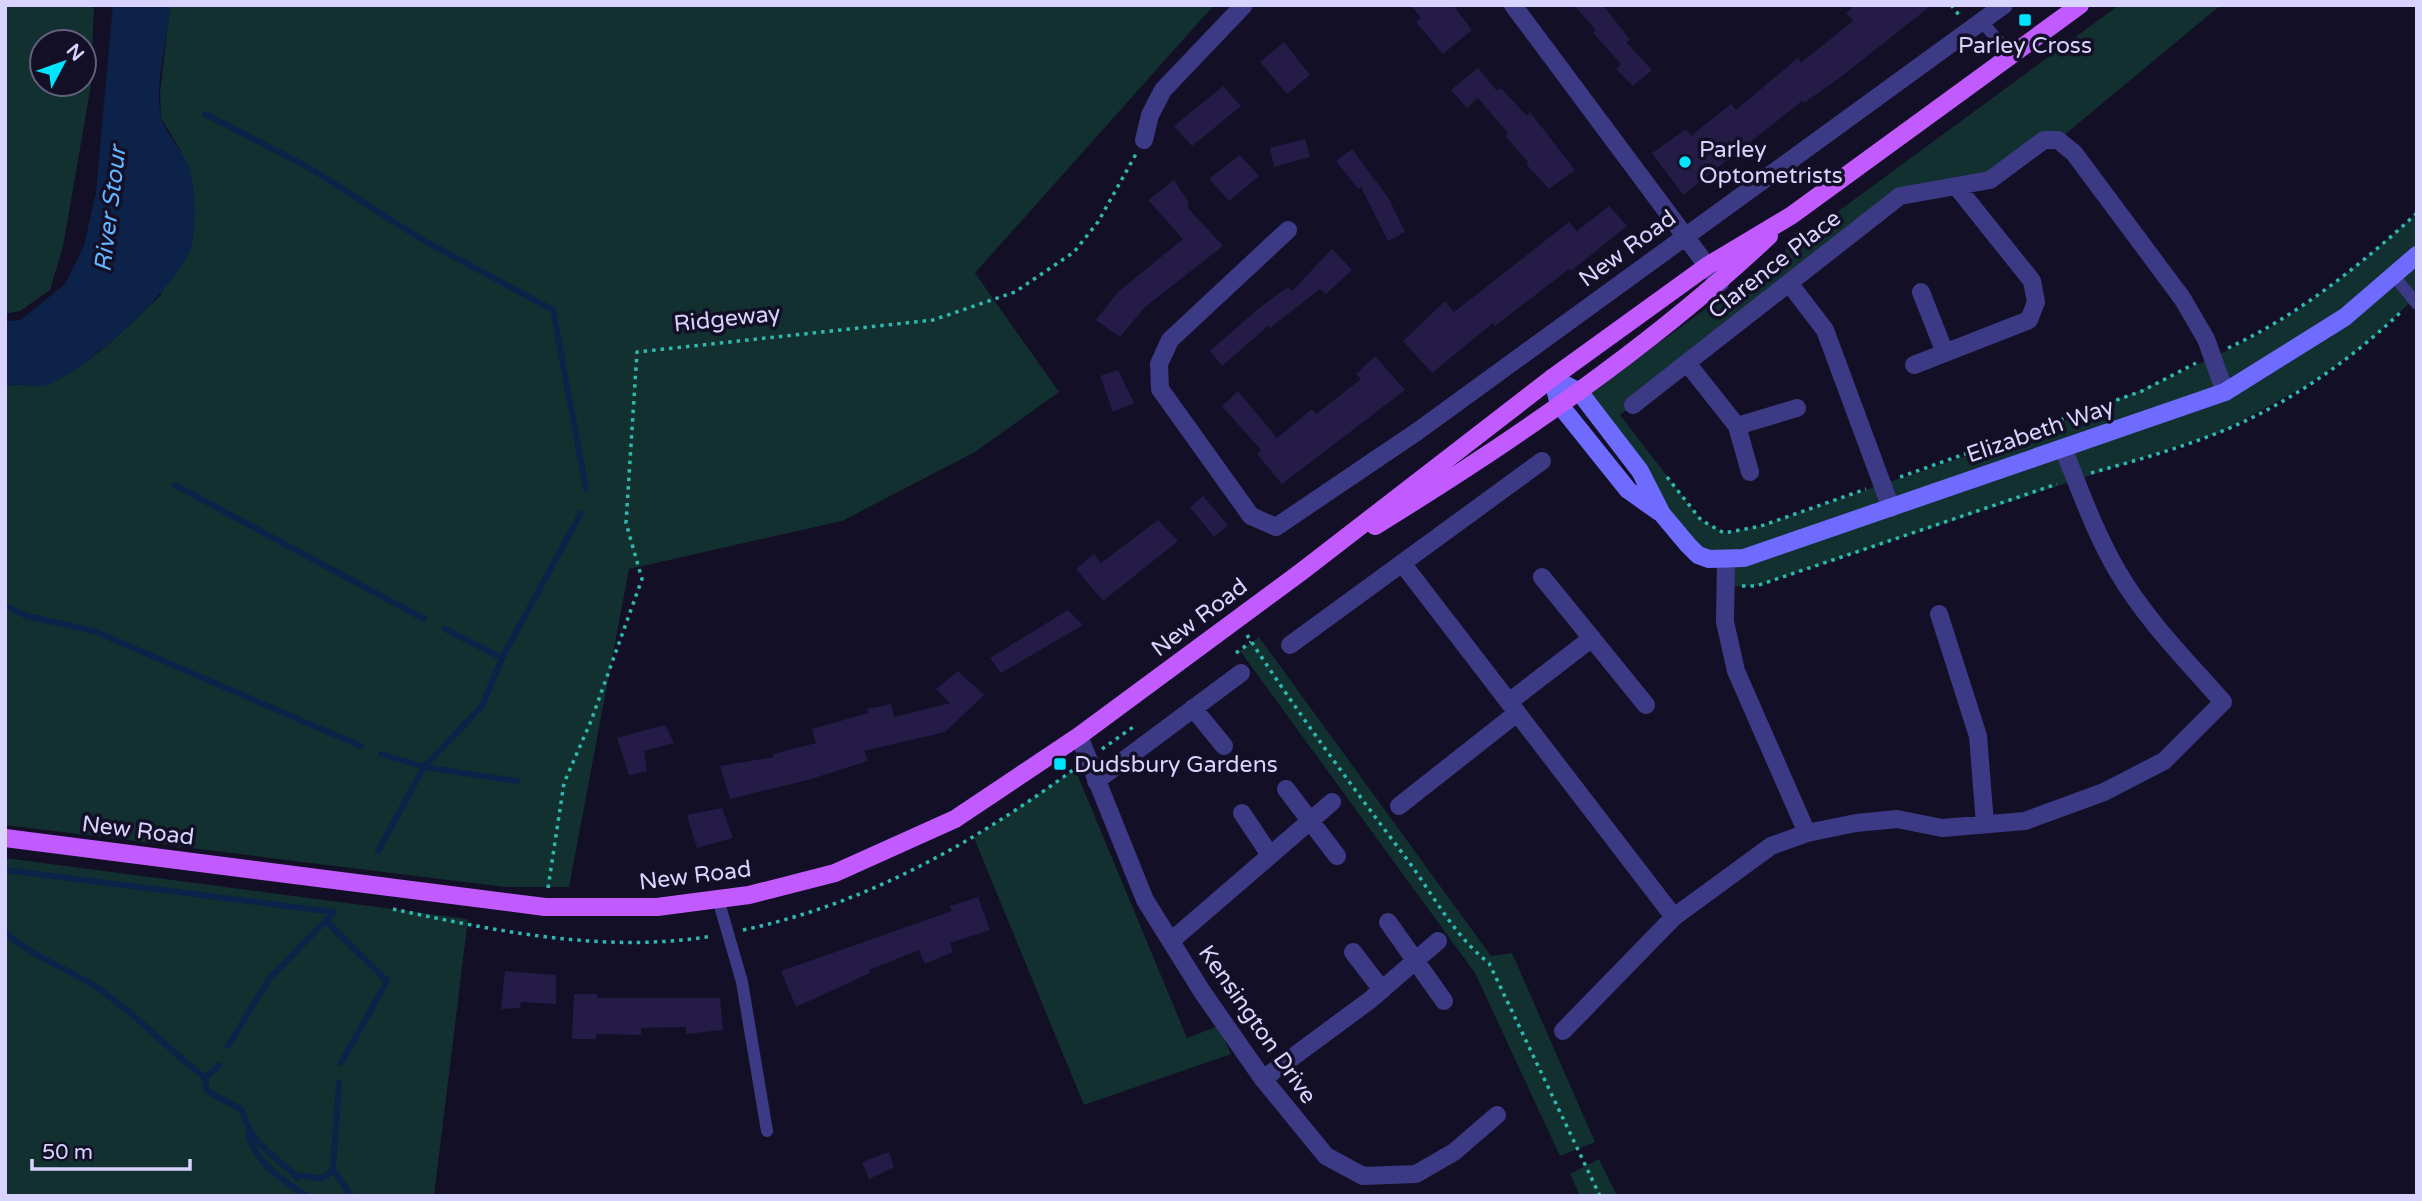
<svg xmlns="http://www.w3.org/2000/svg" width="2422" height="1201" viewBox="0 0 2422 1201" font-family="'Varela Round',sans-serif">
<style>
.green{fill:#12302f;fill-rule:evenodd}
.water{fill:#0c2248}
.lines{fill:none;stroke-linecap:round;stroke-linejoin:round}
.stream{stroke:#0c2248;stroke-width:6}
.building{fill:#241b47}
.path{stroke:#2fb8b0;stroke-width:3.5;stroke-dasharray:3.5 5;stroke-linecap:butt}
.lane{stroke:#3d3a85;stroke-width:12}
.street{stroke:#3d3a85;stroke-width:18}
.secondary{stroke:#6f6bff;stroke-width:18}
.primary{stroke:#c25bff;stroke-width:18}
.poi-dot{fill:#00e5ff;stroke:#130f26;stroke-width:2.5}
.labels{text-anchor:middle;stroke-width:7;stroke-linejoin:round;paint-order:stroke}
.poi-label{font-size:23px;fill:#d9d4ff;stroke:#130f26;text-anchor:start}
.street-label{font-size:23px;fill:#d9d4ff;stroke:#130f26}
.water-label{font-size:24px;font-style:italic;fill:#62b6ff;stroke:#130f26}
</style>
<rect width="100%" height="100%" fill="#130f26"/>
<path class="green" d="M5 5H94L91 85 63 247 50 290 20 311 5 314ZM84 42V84H42V42Z
M170 5H1214L975 273 1059 392 975 452 842 521 629 569 569 887H505L5 825V387C19 381 35 389 48 384 92 366 127 326 161 295L181 151 161 118 160 93Z
M2119 5H2221L2058 140 1990 180 1899 196 1620 415 1701 520 1725 533 1761 526C1927 467 2106 416 2261 333 2310 306 2375 252 2417 213V296L2377 334 2348 357 2309 384 2221 432 1756 586 1725 587 1726 560 1698 555 1584 398Z
M1259 637 1491 956 1512 953 1595 1142 1560 1156 1475 973 1240 651Z
M1075 769 1187 1038 1218 1026 1231 1054 1084 1105 974 838Z
M5 858 468 919 434 1196H5Z
M1599 1159 1617 1196H1580L1570 1174Z"/>
<path class="water" d="M113 5H170C168 38 154 85 161 117 167 138 189 155 192 178 196 201 197 225 191 247 181 284 84 373 47 385 33 389 19 381 5 387V321L21 320 65 284 84 246 96 192Z"/>
<g class="lines">
<path class="stream" d="M205 114 308 167 421 239 553 310 586 489
M175 485 424 619
M5 606 27 616 94 631 361 746
M445 629 502 658
M381 754 424 767 517 781
M378 851 424 767 482 706 502 658 581 513
M5 870 334 912
M325 920 387 981 341 1063
M5 932C33 958 71 969 102 991 139 1017 169 1050 205 1078L219 1065
M228 1046 269 979 334 912
M205 1078 207 1091 242 1110C252 1146 272 1153 298 1178L303 1175C316 1178 324 1182 333 1169L339 1083
M248 1133C254 1163 284 1181 307 1196
M333 1169 351 1196"/>
</g>
<path class="building" d="M1411 5H1453L1472 30 1443 54 1416 22 1421 18Z
M1574 5H1603L1630 40 1626 42 1652 70 1633 86 1616 69 1621 64 1593 33 1596 30Z
M1855 5H1932L1842 76 1804 103 1802 101 1683 195 1652 153 1686 129 1691 136 1731 104 1736 110 1798 58 1801 63 1853 21 1846 13Z
M1284 42 1310 75 1287 94 1260 62Z
M1478 68 1497 91 1501 88 1527 116 1530 112 1575 170 1549 189 1526 164 1528 162 1505 136 1508 133 1478 98 1467 108 1451 90Z
M1223 86 1241 106 1192 146 1174 126Z
M1305 139 1310 157 1274 167 1270 148Z
M1352 149 1389 199 1405 232 1388 241 1361 187 1358 189 1336 161Z
M1240 155 1259 176 1229 201 1209 179Z
M1174 180 1188 201V208L1223 246 1145 307 1120 337 1096 320 1118 292 1183 239 1148 200Z
M1609 206 1627 226 1571 271 1569 269 1495 326 1493 323 1432 373 1403 341 1445 301 1454 312 1569 222 1577 231Z
M1332 249 1352 270 1326 294 1320 289 1270 328 1268 326 1222 366 1210 351 1259 308 1288 287 1292 291Z
M1375 356 1405 390 1282 484 1257 454 1261 450 1222 406 1238 391 1277 438 1312 409 1316 414 1361 379 1356 374Z
M1118 370 1134 403 1113 412 1100 376Z
M1203 496 1228 525 1214 537 1190 507Z
M1158 520 1178 541 1103 601 1076 569 1094 554 1101 563Z
M1068 610 1083 625 1001 673 990 658Z
M958 671 984 695 945 732 864 751 868 761 808 780 730 799 720 766 774 757 773 754 816 743 812 729 868 713 867 709 891 704 894 717 950 703 936 689Z
M665 725 674 743 644 751 647 771 629 775 617 738Z
M722 808 733 838 697 848 687 815Z
M978 897 990 930 950 943 953 952 925 964 919 950 869 970 870 973 796 1007 781 971 952 911 950 906Z
M505 971 556 975V1004L521 1002 520 1008 501 1009Z
M574 994H597V998H720L723 1030 686 1034V1027L641 1028V1035L596 1034V1039H572Z
M889 1152 894 1167 869 1179 862 1162Z"/>
<g class="lines">
<path class="path" d="M1951 5 1959 15
M2228 348C2297 316 2361 265 2417 213
M2091 473C2134 461 2178 449 2220 432 2287 405 2351 360 2403 310
M1667 477 1701 520 1724 533 1761 526 1866 489
M1900 477 2142 391 2196 363
M1742 586H1756L2057 484
M1247 635C1297 712 1351 785 1406 858 1433 894 1453 935 1489 963L1600 1196
M1236 653 1251 642
M1102 749 1136 725
M548 888 564 783 591 721 642 579 626 523 637 352 933 320 1015 292 1074 252 1098 222 1136 154
M393 909C496 931 607 954 712 936
M743 930C866 904 972 844 1073 770"/>
<path class="lane" d="M1982 22 2011 55
M2394 276 2417 304
M718 899 742 982 767 1131"/>
<path class="street" d="M1513 5 1720 283
M1144 140 1150 115 1163 90 1244 5
M1288 230 1170 340 1159 364 1160 389 1251 516 1276 527 1418 431 2004 5
M1789 283 1825 330 1891 508
M1921 292 1945 353
M1687 363 1737 426 1750 472
M1914 365 2029 320 2036 302 2032 281 1956 186
M1633 405 1900 196 1990 180 2044 140H2058L2074 153 2182 298 2206 339 2225 392
M1737 426 1797 408
M1726 559 1725 622 1736 671 1807 833
M1402 563 1674 917
M1542 577 1646 705
M1939 614 1978 736 1985 824
M1290 645 1542 461
M1509 702 1592 638
M1193 708 1224 746
M1079 736 1145 900 1203 993 1263 1079 1326 1156 1363 1176 1416 1174 1454 1152 1497 1115
M1096 781 1241 673
M1286 789 1337 856
M1399 806 1517 713
M1242 813 1270 855
M1388 922 1444 1001
M1171 941 1332 802
M1353 952 1382 990
M1563 1031 1674 917 1771 846 1807 833 1856 823 1897 819 1942 828 2025 821 2104 792 2164 761 2223 702C2187 661 2146 620 2118 572 2095 533 2080 490 2063 448
M1263 1079 1370 1000 1438 941"/>
<path class="secondary" d="M1552 378 1576 390 1584 398 1640 471 1662 514 1688 545 1698 555 1709 559 1744 558 2225 392 2345 317 2417 255
M1552 378 1559 404 1628 490 1659 512"/>
<path class="primary" d="M1375 526C1513 441 1651 347 1769 236
M5 838 545 907H657L749 895 835 873 955 819 1079 736 1301 572 1552 378 1707 266 1792 215 2080 5"/>
</g>
<g class="poi-dot">
<rect x="2018" y="13" width="14" height="14" rx="3.5"/>
<circle cx="1685" cy="162" r="7"/>
<rect x="1053" y="757" width="14" height="14" rx="3.5"/>
</g>
<g class="labels">
<g class="poi-label">
<text x="2025" y="53" text-anchor="middle">Parley Cross</text>
<text x="1699" y="157">Parley<tspan x="1699" dy="26">Optometrists</tspan></text>
<text x="1074" y="772">Dudsbury Gardens</text>
</g>
<g class="street-label">
<text transform="translate(1627 248) rotate(-36)" y="8">New Road</text>
<text transform="translate(1774 264) rotate(-38)" y="8">Clarence Place</text>
<text transform="translate(727 318) rotate(-6)" y="8">Ridgeway</text>
<text transform="translate(2040 430) rotate(-19)" y="8">Elizabeth Way</text>
<text transform="translate(1199 617) rotate(-37)" y="8">New Road</text>
<text transform="translate(138 830) rotate(7)" y="8">New Road</text>
<text transform="translate(695 875) rotate(-7)" y="8">New Road</text>
<text transform="translate(1258 1024) rotate(55)" y="8">Kensington Drive</text>
</g>
<g class="water-label">
<text transform="translate(110 209) rotate(-83)" y="8">River Stour</text>
</g>
</g>
<rect width="2422" height="1201" fill="none" stroke="#d9d4ff" stroke-width="14"/>
<g transform="translate(63 63) rotate(49)"><circle r="33" fill="#130f26" stroke="#625e7d" stroke-width="2"/>
<path d="M0-5L12 26L0 18L-12 26Z" fill="#00e5ff"/>
<text y="-10" font-size="19" font-weight="bold" text-anchor="middle" fill="#d9d4ff">N</text>
</g>
<path d="M32 1159v10h158v-10" fill="none" stroke="#d9d4ff" stroke-width="3.5"/>
<text x="42" y="1159" font-size="21" fill="#d9d4ff" stroke="#130f26" stroke-width="5" paint-order="stroke">50 m</text>
</svg>
